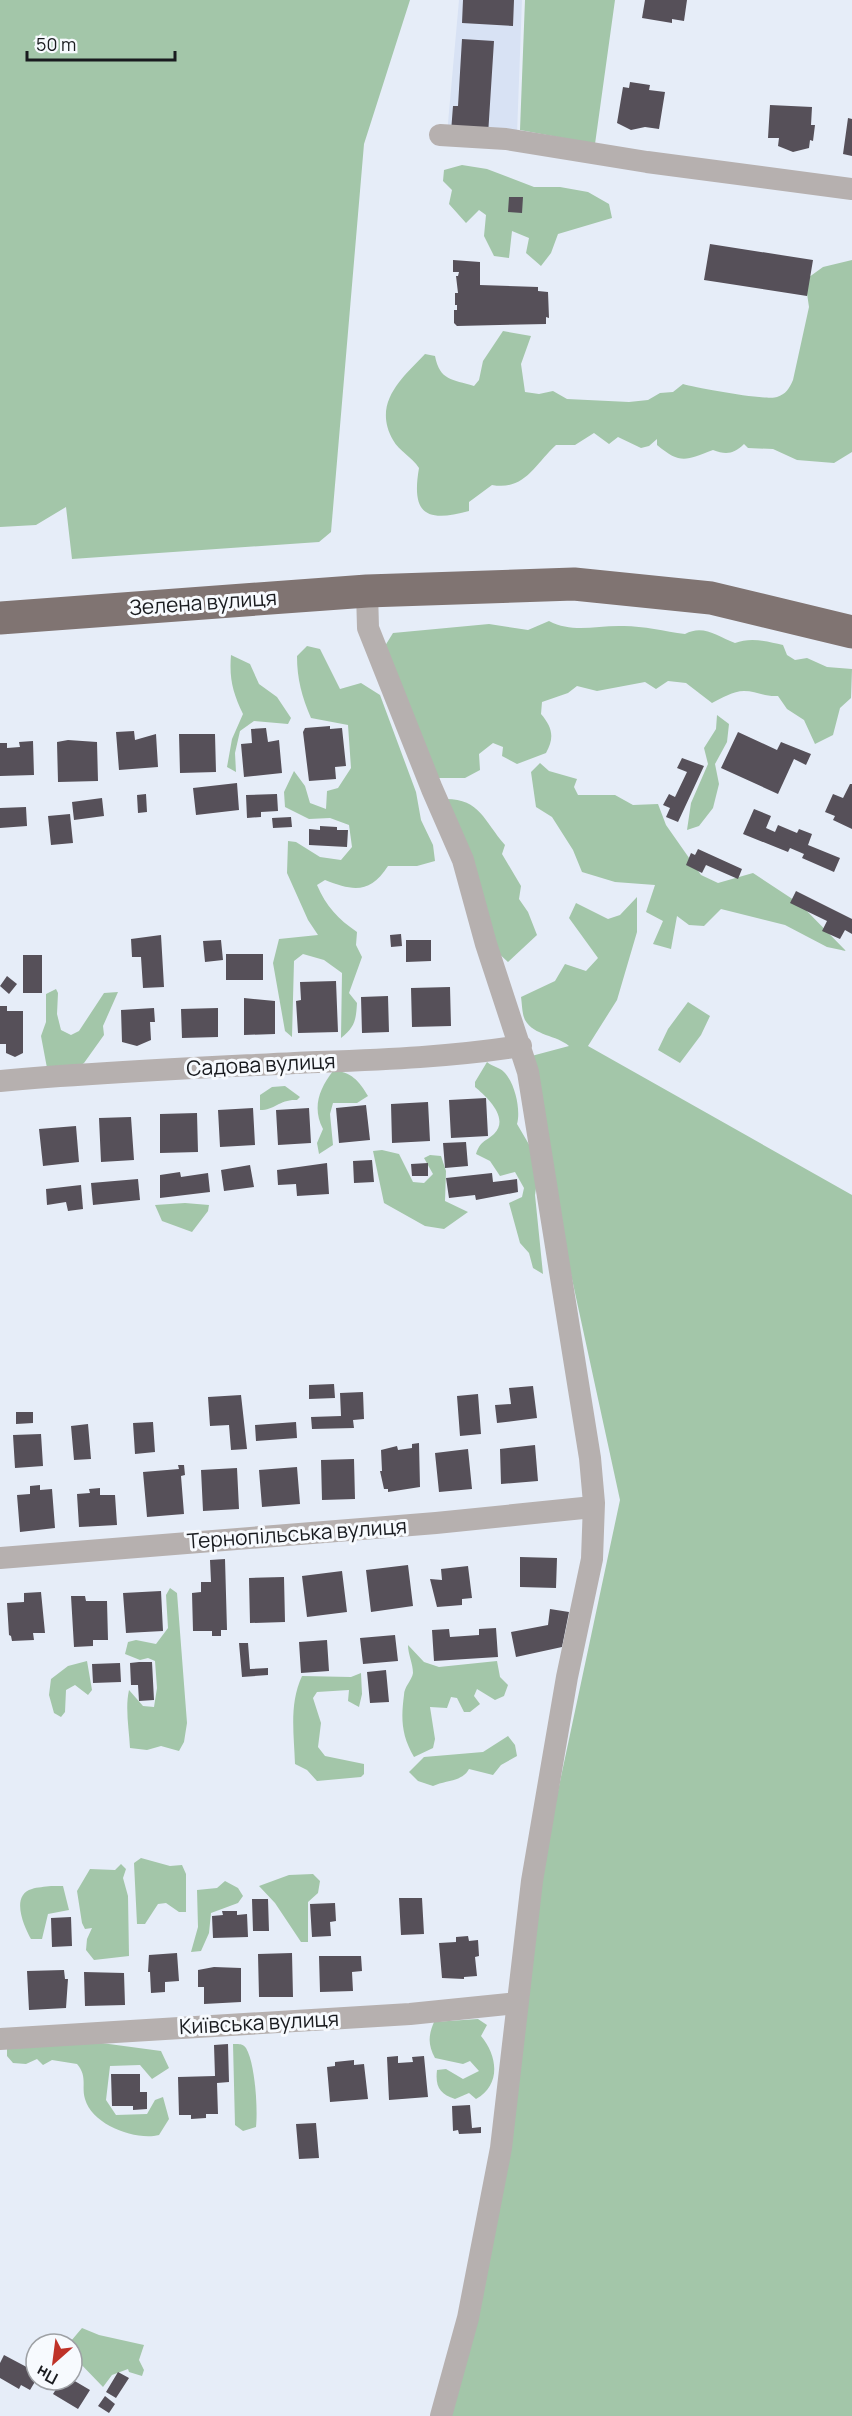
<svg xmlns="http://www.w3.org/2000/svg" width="852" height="2416" viewBox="0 0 852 2416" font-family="Manrope,sans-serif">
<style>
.built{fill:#d8e2f4}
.green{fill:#a3c6a9}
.building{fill:#565059}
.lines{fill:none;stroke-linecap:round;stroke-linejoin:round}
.minor{stroke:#b6b0af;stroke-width:22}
.trunk{stroke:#807472;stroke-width:33}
.labels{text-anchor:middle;stroke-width:6;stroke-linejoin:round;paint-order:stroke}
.street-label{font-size:21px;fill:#191b1f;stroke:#f7fafe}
</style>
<rect width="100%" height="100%" fill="#e6edf8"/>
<path class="built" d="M459 0H522L517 134H447Z"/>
<path class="green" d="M0 0H410L364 144 331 532 319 542 72 559 66 507 36 525 0 527Z
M525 0H615L595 144 520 130Z
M462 165 487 169 534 187H560L588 192 609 204 612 218 558 234 551 253 541 266 526 253 529 238 512 231 509 258 494 256 484 236 486 215 479 210 466 223 449 204 452 190 443 181 444 170Z
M852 260V452L834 463 797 460 773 449 748 448 744 444C734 454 726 455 713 450 686 460 681 465 657 445V439L649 446 641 448 618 437 609 444 594 433 575 445H556C535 464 525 491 492 485L469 502V511C426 523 411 514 419 468 412 457 399 451 393 440 372 403 402 378 425 354L435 356C440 381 452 379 474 386L479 380 483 361 503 331 531 336 521 364 525 392 539 394 553 391 567 399 629 402 648 400 660 393 673 392 683 384C697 388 768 401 777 397 786 394 789 389 793 380L809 307 805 280 823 267Z
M549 621C572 633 594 626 619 626 640 625 663 631 685 634 703 624 717 636 735 643 750 637 767 641 783 645L787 655 795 660 807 658 827 667 852 669 851 698 840 708 833 735 815 744 804 720 787 709 778 696C765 697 756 691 744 691 733 691 722 698 712 703L686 683 668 681 656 689 645 682 597 691 577 686 568 693 542 702 541 714C552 727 555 737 546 753L517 764 502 756 503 747 493 743 479 754 480 770 465 778H434L380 654 393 633 489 624 528 630Z
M307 646 320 649 340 689 361 683 380 695 416 792 421 820 433 845 435 861 417 866H388C370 894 353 891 325 880L317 885C326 906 338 919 357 932L356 945 362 957 349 993 357 1003C356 1020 355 1027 341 1038L342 973 324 960 303 954 294 961 292 1037 285 1031 273 963 279 939 318 935 308 920 287 873 288 841 296 842 320 857 341 860 352 847 349 825 330 818 309 819 285 807 284 792 294 771 305 786 310 803 326 809 327 791 338 788 351 768 348 725 311 718C302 697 297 679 297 656Z
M231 655 250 664 259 684 277 697 291 718 288 724 254 721 240 731 235 753 236 772 227 767 232 739 243 714C233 693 229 679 231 655Z
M717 715 729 724 727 742 715 764 719 784 713 808 699 826 687 830 691 803 708 764 704 748 716 729Z
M540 763 549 771 577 779 574 787 578 795H615L633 805 658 804 666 825 701 875 718 883 753 873 800 904 846 951 827 947 785 925 721 909 704 926 689 925 677 916 671 949 653 944 663 921 646 912 655 885 615 882 582 872 573 850 552 817 536 807 531 772Z
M446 799C480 799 484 821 505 845L502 854 521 886 519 899 528 912 537 935 508 962 496 951Z
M637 897V932L617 1000 588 1046 852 1195V2416H450L539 1880 620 1500 524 1058 569 1046C557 1035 534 1036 525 1020 522 1014 522 1003 521 997L555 981 565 964 586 971 598 958 569 918 576 903 608 919 620 915Z
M56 989 58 993 57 1014 61 1030 71 1035 79 1031 104 993 118 992 103 1026 104 1035 84 1063 78 1067 47 1068 41 1036 46 1022V994Z
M688 1002 710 1016 701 1035 680 1063 658 1050 668 1029Z
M487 1062C493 1067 499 1067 504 1072 515 1083 521 1110 517 1124L534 1153 538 1175 535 1195 543 1274 533 1268 529 1253 520 1243 509 1203 522 1197 524 1188 515 1172 500 1176 490 1161 476 1154C481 1140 484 1143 494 1134 510 1118 487 1097 475 1087V1082Z
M333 1071C351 1071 359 1081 368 1096L357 1103H333L330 1114 333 1145 319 1154 317 1143 323 1129C312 1108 319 1089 333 1071Z
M285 1086 300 1097 297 1100C280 1099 275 1110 260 1110V1095L272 1087Z
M382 1150 399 1154 413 1182 424 1183 433 1174 424 1158 430 1155 441 1156 446 1171 445 1201 468 1212 444 1229 425 1226 384 1203 373 1151Z
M185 1203 209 1205 208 1211 192 1232 162 1221 155 1205Z
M170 1588 177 1593 187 1723 184 1742 179 1751 161 1746 147 1750 130 1748C129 1729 125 1708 129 1690L143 1706 154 1707 157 1688 155 1661 148 1658 140 1660 125 1654 128 1642 136 1640 156 1644 168 1628 166 1595Z
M408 1645 424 1662 439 1667 497 1661 500 1677 508 1685 504 1696 495 1700 477 1689 474 1696 480 1704 470 1712H464L457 1698 451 1697 447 1708 430 1707 435 1739 433 1748 414 1757C401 1735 401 1718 404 1695 404 1687 412 1680 413 1673 413 1664 408 1654 408 1645Z
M87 1661 92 1690 88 1695 75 1685 66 1690 65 1712 61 1717 54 1713 49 1695 51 1679 68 1666Z
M361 1673 362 1694 359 1707 348 1701 349 1690 317 1692 313 1698 321 1723 318 1747 325 1756 364 1764V1774L361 1777 317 1781 307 1770 295 1764C294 1734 289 1704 302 1676L351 1677Z
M508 1736 515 1745 517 1756 501 1765 493 1775 469 1769C462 1782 446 1780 433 1786L418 1781 409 1772 424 1757 483 1752Z
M141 1858 170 1866 182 1865 186 1874V1912H179L166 1903 158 1904 145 1924H137L134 1863Z
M121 1864 126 1869 123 1878 128 1896 129 1956 94 1960 86 1950 87 1939 92 1928 85 1929 82 1923 77 1891 90 1869 115 1870Z
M313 1874 320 1881 318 1893 308 1902V1942H301L275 1903 259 1886 289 1875Z
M225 1881 238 1888 243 1896 238 1903 211 1913 209 1933 201 1951 191 1952 198 1927 197 1890 217 1888Z
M51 1886H63L69 1910 48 1914 42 1939H31C24 1927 10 1895 32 1889 37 1887 45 1887 51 1886Z
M478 2019 487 2025 481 2036C498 2056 501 2085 476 2099L469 2093 455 2099C440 2094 435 2087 437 2070L446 2069 463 2079 479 2071 470 2061 463 2064 435 2058C428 2045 428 2036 434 2022Z
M94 2042 161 2051 169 2068 152 2079 140 2065 110 2066 106 2100 116 2115 147 2114 155 2100 163 2097 169 2119 159 2135C136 2141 92 2125 85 2099 81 2086 88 2077 77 2064L52 2060 43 2065 37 2059 26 2064 13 2063 7 2056V2049Z
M233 2044C237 2044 243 2043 246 2048 255 2063 258 2108 256 2127L243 2131 235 2125Z
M82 2328 99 2335 144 2345 139 2360 144 2370 142 2376 129 2372 128 2369 112 2375 103 2387 75 2358 71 2341Z"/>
<path class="building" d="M463 0H514L513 26 462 23Z
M645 0H687L684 21 672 19V23L642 18Z
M462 39 494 41 488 135 451 132 453 106H458Z
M630 82 650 85 649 90 665 92 659 129 645 127 631 130 617 123 623 87 629 88Z
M770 105 812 107 811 125H815L813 141 810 140 809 148 793 152 778 146 779 138H768Z
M848 118 852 119V156L843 154Z
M509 197H523L522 213 508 212Z
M710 244 813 260 807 296 704 280Z
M453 260 480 262V285L538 287V291L548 292 549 318 546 317V324L457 326 454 323V310H457V305H455V293H458L456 276H458L459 272H453Z
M330 726V729L342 728 346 766 335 767 336 779 309 781 303 732 305 728Z
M266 728 268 742 279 740 282 773 244 777 241 744 252 743 251 729Z
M134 731 135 740 156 734 158 767 119 770 116 732Z
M738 732 777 750 781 742 811 754 806 765 794 759 778 794 721 768Z
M179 734H215L216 772 180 773Z
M68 740 97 742 98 781 58 782 57 742Z
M33 741 34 775 0 776V743H7V748L20 747 19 742Z
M682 758 704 766 678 822 666 817 670 808 663 805 669 794 675 797 687 772 677 768Z
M237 783 239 810 196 815 193 788Z
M850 784H852V829L833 820 835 816 825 812 833 794 843 798Z
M146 794 147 812 138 813 137 795Z
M277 794 278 811 261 812V817L247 818 246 795Z
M102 798 104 816 74 820 72 802Z
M26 807 27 826 0 828V808Z
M754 809 771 816 766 828 775 832 778 825 797 833 799 829 812 834 808 845 840 858 834 872 802 858 804 854 790 848 788 852 743 834Z
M70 814 73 843 51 845 48 816Z
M291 817 292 827 273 828 272 818Z
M320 826 337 827V830H348L347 847 309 845V829L320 830Z
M698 849 742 869 738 879 706 865 702 873 686 865 691 853 695 855Z
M796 891 852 919V934L845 930 840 939 822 931 827 921 790 903Z
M401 934 402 946 391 947 390 935Z
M161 935 164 987 143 988 141 957H132L131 939Z
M221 940 223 960 205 962 203 941Z
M406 940H431V961L406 962Z
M226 954H263V980H226Z
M23 955H42V993H23Z
M7 976 17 984 9 994 0 986Z
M336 981 338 1032 298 1033 296 1001 301 1000 300 982Z
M450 987 451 1026 412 1027 411 988Z
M388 996 389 1032 362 1033 361 997Z
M244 998 275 1001V1034L244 1035Z
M0 1006H7V1011H23V1053L15 1057 6 1053V1044H0Z
M154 1008 155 1022H150L151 1040 137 1046 122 1042 121 1010Z
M218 1008V1037L182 1038 181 1009Z
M486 1098 488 1136 451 1138 449 1100Z
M428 1102 430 1141 392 1143 391 1104Z
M366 1105 370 1140 339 1143 336 1108Z
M253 1108 255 1145 220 1147 218 1110Z
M309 1108 311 1143 278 1145 276 1110Z
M197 1113 198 1152 160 1153V1114Z
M131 1117 134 1160 101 1162 99 1118Z
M76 1126 79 1162 43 1166 39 1129Z
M466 1142 468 1166 445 1168 443 1143Z
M372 1160 374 1182 354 1183 353 1161Z
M327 1163 329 1194 297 1196 296 1184 278 1185 277 1170Z
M428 1163V1176H412L411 1164Z
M250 1165 254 1187 224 1191 221 1170Z
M180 1172 181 1177 208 1173 210 1192 160 1198V1175Z
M492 1173 493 1182 517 1179 518 1192 476 1200 475 1195 449 1198 446 1178Z
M138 1179 140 1200 93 1205 91 1183Z
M81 1185 83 1209 68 1211 66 1202 47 1205 46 1189Z
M334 1384 335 1398 309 1399V1385Z
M533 1386 537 1418 497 1423 495 1405 511 1404 509 1388Z
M363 1392 364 1419 353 1420 354 1428 312 1429 311 1417 341 1416 340 1393Z
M478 1394 481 1434 460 1436 457 1396Z
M241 1395 247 1449 231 1450 229 1425 210 1426 208 1397Z
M16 1412H33V1423L16 1424Z
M153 1422 155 1452 135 1454 133 1423Z
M296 1422 297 1438 256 1441 255 1425Z
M88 1424 91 1459 74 1460 71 1426Z
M41 1434 43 1466 15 1468 13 1435Z
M419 1443 420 1487 388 1492V1489H384L380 1471H382L381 1450 397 1446 398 1450 412 1448V1444Z
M535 1445 538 1481 501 1484 500 1449Z
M468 1449 472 1489 439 1492 435 1453Z
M354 1459 355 1499 322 1500 321 1460Z
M178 1465H184L185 1475 181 1476 184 1514 147 1517 143 1472 179 1469Z
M297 1467 300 1504 262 1507 259 1470Z
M237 1468 239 1509 203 1511 201 1470Z
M40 1485V1490L52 1489 55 1528 20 1532 17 1495 30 1494V1486Z
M100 1488V1495H115L117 1525 79 1527 77 1494 90 1493 89 1489Z
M520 1557 557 1558 556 1588 520 1587Z
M225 1559 227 1630H221V1636H212V1631H193L192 1593 201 1592V1582H211L210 1560Z
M408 1565 413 1606 371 1612 366 1570Z
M468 1566 472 1598 462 1599V1605L437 1607 430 1579 442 1580 441 1569Z
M342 1571 347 1612 307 1617 302 1576Z
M284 1577 285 1622 250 1623 249 1578Z
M161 1591 163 1631 126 1633 123 1593Z
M41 1592 45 1633H33L34 1640 12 1641 11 1636 9 1635 7 1603 24 1602V1593Z
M71 1596H85L86 1601H107L108 1640H93V1646L74 1647Z
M550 1609 569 1612 562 1647 516 1657 511 1632 548 1625Z
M496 1628 498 1657 434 1661 432 1630 449 1629 450 1637 479 1635V1629Z
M395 1635 398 1661 363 1664 360 1638Z
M327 1640 329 1671 301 1673 299 1642Z
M239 1643H248L250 1669 268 1668V1675L242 1677Z
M139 1662H152L154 1700 139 1701 138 1685H131L130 1663Z
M120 1663 121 1682 93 1683 92 1664Z
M386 1670 389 1702 370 1703 367 1672Z
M399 1898H422L424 1934 401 1935Z
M252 1899H268L269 1931H253Z
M335 1903 336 1921 330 1922 331 1936 312 1937 310 1904Z
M222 1911H237V1915L247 1914 248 1937 213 1938 212 1916 223 1915Z
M71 1917 72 1946 52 1947 51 1918Z
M468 1936 469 1941 478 1940 479 1956 475 1957 477 1976 464 1977V1979L442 1978 439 1943 456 1942V1937Z
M177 1953 179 1981 165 1982V1992L151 1993 150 1972H148L149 1955Z
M292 1953 293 1997H259L258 1954Z
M319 1956H361L362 1971 352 1972 353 1991 320 1992Z
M214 1967 241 1968V2002L204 2004V1987H198V1970Z
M64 1970 65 1979H68L66 2008 29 2010 27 1971Z
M84 1972 124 1973 125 2005 85 2006Z
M228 2044 229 2082 217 2083 218 2114H206V2118L191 2119V2115H179L178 2077 215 2076 214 2045Z
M398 2056V2063L413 2062 412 2057 424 2056 428 2097 389 2100 387 2057Z
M354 2060V2065L364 2064 368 2099 330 2102 327 2067 335 2066V2062Z
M111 2074H140V2092H147V2109L133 2110V2106H112Z
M470 2105 472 2128 481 2127V2133L459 2134 458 2130 453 2131 452 2106Z
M316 2123 319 2158 299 2159 296 2124Z
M4 2355 36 2372V2380L30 2390 21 2385 19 2389 0 2378V2363Z
M118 2372 129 2378 116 2398 106 2392Z
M62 2380H73L90 2390 78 2409 53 2394Z
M105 2396 115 2404 109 2413 98 2406Z"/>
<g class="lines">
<path class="minor" d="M440 135 506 139 647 162 852 189
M367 591 368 628 432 789 463 860 486 944 528 1072 590 1458 594 1503 592 1559 567 1677 532 1881 501 2148 468 2318 441 2416
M0 1081C98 1072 196 1068 295 1063 369 1060 447 1058 521 1046
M0 1558 436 1523 593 1507
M0 2039 410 2014 517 2003"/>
<path class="trunk" d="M0 618 367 591 574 584 711 598 852 632"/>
</g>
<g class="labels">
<g class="street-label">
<text transform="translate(203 603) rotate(-4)" y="7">Зелена вулиця</text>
<text transform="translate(261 1065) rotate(-3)" y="7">Садова вулиця</text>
<text transform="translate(297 1534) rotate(-4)" y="7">Тернопільська вулиця</text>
<text transform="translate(259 2023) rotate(-3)" y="7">Київська вулиця</text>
</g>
</g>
<g transform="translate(54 2362) rotate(208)"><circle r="28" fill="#f7fafe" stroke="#9ea1a5" stroke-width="1.5"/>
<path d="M0-4.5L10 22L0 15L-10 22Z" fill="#bf3228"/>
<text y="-9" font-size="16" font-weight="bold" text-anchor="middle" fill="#191b1f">Пн</text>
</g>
<path d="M27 51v9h148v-9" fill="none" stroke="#191b1f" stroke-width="3"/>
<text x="36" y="51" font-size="18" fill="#191b1f" stroke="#f7fafe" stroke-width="4.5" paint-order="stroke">50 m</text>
</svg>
